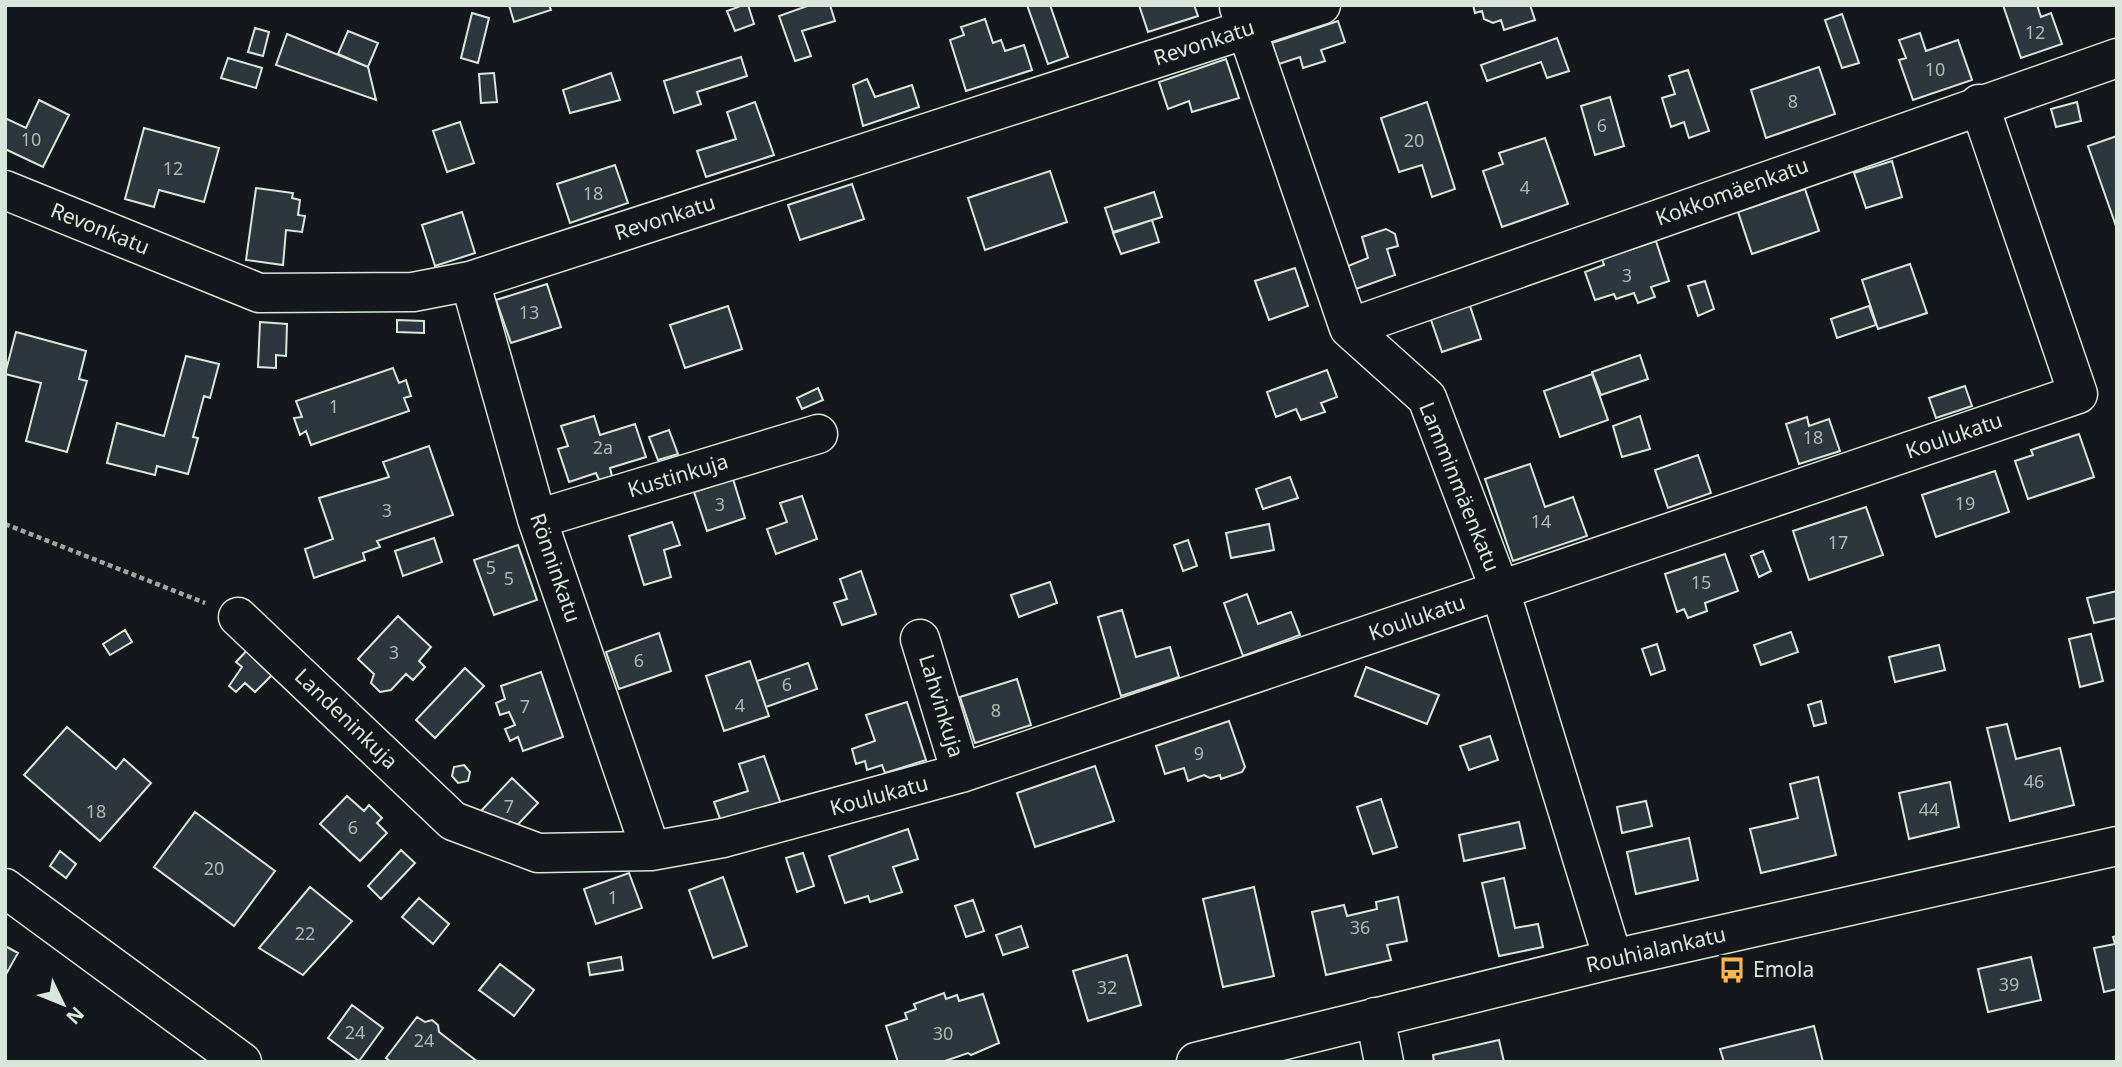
<svg xmlns="http://www.w3.org/2000/svg" width="2122" height="1067" viewBox="0 0 2122 1067" font-family="'Noto Sans',sans-serif">
<style>
.building{fill:#2c363c;stroke:#d8e6dc;stroke-width:2}
.lines{fill:none;stroke-linecap:round;stroke-linejoin:round}
.minor-casing{stroke:#d8e6dc;stroke-width:41}
.path{stroke:#9da8a2;stroke-width:4.5;stroke-dasharray:5 3.5;stroke-linecap:butt}
.minor{stroke:#14181c;stroke-width:38}
.labels{text-anchor:middle;stroke-width:5;stroke-linejoin:round;paint-order:stroke}
.number-label{font-size:18px;fill:#adbab4}
.street-label{font-size:21px;fill:#d8e6dc;stroke:#14181c}
.poi-label{font-size:21px;fill:#d8e6dc;stroke:#14181c;text-anchor:start}
</style>
<rect width="100%" height="100%" fill="#14181c"/>
<path class="building" d="M509 5H549L551 10 514 22Z
M743 5H748L754 24 735 31 727 11Z
M810 5H830L835 21 802 31 811 56 795 61 779 16Z
M1027 5H1050L1068 57 1048 64Z
M1139 5H1194L1198 16 1148 32Z
M1473 5H1530L1535 20 1504 30 1501 20 1493 23 1484 19 1482 11 1475 13Z
M2003 5H2037L2041 17 2051 13 2062 44 2021 58Z
M472 13 489 18 478 63 461 58Z
M1842 14 1859 63 1842 68 1825 20Z
M985 19 993 43 1001 40 1005 51 1024 45 1032 70 966 91 950 40 964 35 961 27Z
M1338 21 1345 42 1321 50 1325 61 1303 68 1300 57 1279 64 1272 43Z
M255 28 269 32 263 56 248 52Z
M348 31 378 43 368 67 338 54Z
M1920 33 1926 51 1958 40 1972 80 1913 100 1899 60 1906 58 1899 40Z
M287 34 368 67 376 100 276 65Z
M1557 38 1569 71 1547 78 1541 62 1487 81 1481 65Z
M741 57 747 76 697 92 701 104 674 113 664 81Z
M228 58 262 68 256 88 221 78Z
M1226 59 1239 98 1192 112 1189 101 1168 109 1159 82Z
M1819 67 1835 114 1766 138 1751 90Z
M1688 70 1709 131 1689 138 1684 122 1671 127 1662 98 1675 94 1669 76Z
M494 73 497 102 481 103 479 74Z
M611 73 620 100 570 113 563 90Z
M867 79 875 97 912 85 919 107 863 126 853 85Z
M1610 97 1624 146 1595 155 1581 106Z
M39 100 69 115 43 167 5 149V118L26 128Z
M755 102 774 155 706 177 697 151 736 139 727 112Z
M1427 102 1455 189 1432 197 1422 165 1399 172 1381 118Z
M2077 102 2081 121 2056 127 2051 109Z
M460 122 474 163 447 172 433 131Z
M144 128 219 148 204 202 159 190 154 207 125 199Z
M2117 136V229L2088 146Z
M1545 138 1568 204 1502 227 1483 171 1503 164 1499 153Z
M1892 161 1902 197 1866 208 1854 173Z
M615 165 628 203 570 223 557 184Z
M1050 171 1067 222 985 250 968 198Z
M852 184 864 219 800 240 788 205Z
M256 188 293 193 292 198 300 200 298 215 305 216 302 232 286 230 283 265 246 260Z
M1805 189 1819 231 1752 254 1738 212Z
M1154 192 1162 217 1113 232 1105 208Z
M462 212 475 253 435 266 422 225Z
M1152 220 1159 242 1121 254 1113 233Z
M1386 229 1395 234 1398 246 1387 249 1395 275 1356 289 1348 266 1368 258 1362 237Z
M1656 241 1669 281 1651 287 1655 297 1638 303 1634 293 1616 299 1614 294 1595 300 1585 272 1604 265 1602 259Z
M1910 264 1927 313 1878 329 1862 280Z
M1295 268 1308 306 1269 320 1255 281Z
M1705 281 1714 309 1698 316 1688 286Z
M547 284 561 327 511 343 496 300Z
M1469 303 1481 339 1442 352 1430 317Z
M728 306 742 349 685 368 670 325Z
M1869 306 1876 325 1837 338 1831 319Z
M397 320 424 321V333L397 332Z
M260 322 287 324 286 356 276 355V368L258 367Z
M16 332 86 351 79 379 87 381 67 452 26 441 41 383 5 374Z
M1640 355 1648 379 1601 395 1592 372Z
M186 356 219 364 210 398 204 396 193 437 198 438 188 474 157 466 155 475 107 463 117 423 164 436Z
M393 368 399 383 406 380 411 396 404 398 409 411 311 445 306 431 300 435 294 418 302 417 296 401Z
M1327 370 1337 397 1321 403 1325 412 1301 420 1296 409 1276 417 1267 392Z
M1592 374 1608 420 1560 437 1544 391Z
M1965 386 1972 406 1936 418 1929 398Z
M818 388 823 400 802 409 797 398Z
M594 416 600 435 635 424 646 457 610 468 612 476 599 480 596 473 569 482 558 449 568 446 561 426Z
M1640 416 1650 449 1622 457 1613 426Z
M1807 417 1809 426 1829 419 1840 451 1799 464 1786 424Z
M669 430 678 454 658 460 649 437Z
M2079 434 2094 477 2028 499 2015 461 2033 455 2031 450Z
M429 446 453 515 377 541 380 547 363 553 365 560 314 578 305 549 333 539 319 498 389 477 383 462Z
M1698 455 1711 493 1668 508 1655 470Z
M1530 464 1545 507 1573 497 1587 536 1513 561 1485 479Z
M1995 471 2009 512 1936 537 1922 495Z
M1290 477 1298 498 1263 509 1256 489Z
M733 479 745 518 707 531 694 492Z
M802 496 817 539 776 554 767 529 787 522 780 503Z
M1866 507 1883 555 1809 580 1793 531Z
M672 522 680 545 664 550 671 577 644 585 629 536Z
M1269 524 1274 550 1231 558 1226 533Z
M434 538 442 562 403 576 395 551Z
M1188 540 1197 566 1183 571 1174 545Z
M518 545 537 600 494 615 474 560Z
M1763 551 1771 571 1759 577 1751 556Z
M1725 554 1738 591 1705 603 1707 611 1688 618 1684 609 1677 612 1665 574Z
M861 571 876 614 842 625 834 603 847 599 840 579Z
M1050 582 1057 603 1019 617 1011 595Z
M2117 591V618L2094 623 2087 598Z
M1247 594 1258 624 1291 612 1300 635 1243 656 1224 603Z
M1122 610 1136 657 1170 647 1179 677 1121 696 1098 617Z
M398 616 431 647 419 661 425 667 413 680 406 674 391 690 380 692 371 683 374 674 358 659Z
M125 630 132 642 110 655 103 644Z
M1791 632 1798 652 1761 665 1754 645Z
M659 633 671 671 619 689 606 652Z
M2091 634 2103 681 2080 687 2069 639Z
M1657 644 1665 670 1651 675 1642 649Z
M252 645 278 669 255 692 245 683 236 692 229 686 242 667 236 662Z
M1939 645 1945 670 1895 682 1889 657Z
M750 661 769 716 724 731 706 676Z
M808 663 817 689 766 707 757 681Z
M1366 667 1439 695 1427 724 1355 696Z
M465 668 484 686 435 738 416 720Z
M541 672 563 737 523 751 518 737 510 741 505 729 515 725 509 712 500 715 496 703 505 699 501 686Z
M1017 679 1031 725 975 743 960 697Z
M1821 701 1826 723 1814 726 1808 705Z
M907 702 926 760 885 773 882 765 867 770 865 761 856 764 852 749 875 741 866 715Z
M1229 721 1245 767 1242 772 1221 779 1220 775 1210 778 1204 775 1188 781 1184 768 1165 774 1156 746Z
M2007 724 2016 759 2060 748 2074 805 2010 821 1987 728Z
M67 727 116 769 124 759 151 783 100 841 24 775Z
M1490 736 1498 760 1469 770 1460 746Z
M764 756 782 807 723 827 714 802 748 791 739 764Z
M464 765 470 772 468 781 458 783 452 776 454 767Z
M1095 766 1114 821 1035 847 1017 793Z
M1818 777 1836 855 1761 873 1750 829 1798 818 1790 784Z
M512 778 538 803 507 836 480 812Z
M1950 782 1959 827 1909 839 1899 793Z
M347 796 364 811 369 805 382 818 377 823 387 833 360 861 320 824Z
M1381 799 1397 847 1373 854 1357 807Z
M1646 801 1652 826 1622 833 1617 807Z
M195 812 275 871 234 926 154 867Z
M1519 822 1525 848 1464 861 1459 835Z
M908 829 918 859 893 867 902 892 870 902 868 896 845 903 829 856Z
M1689 838 1698 880 1636 894 1627 852Z
M401 850 415 863 381 899 368 886Z
M60 851 76 864 66 878 50 866Z
M803 853 814 886 797 892 786 858Z
M629 873 642 908 596 924 584 889Z
M723 877 747 946 713 958 689 890Z
M1504 878 1515 928 1538 924 1543 947 1499 956 1482 883Z
M310 887 352 921 303 975 259 948Z
M1254 887 1274 976 1223 987 1203 899Z
M1398 897 1407 941 1387 945 1391 960 1326 975 1312 912 1344 905 1347 916 1377 909 1376 902Z
M419 898 449 924 433 944 402 917Z
M973 900 984 931 966 937 955 906Z
M1021 926 1028 947 1003 955 996 935Z
M2117 936V989L2104 992 2094 948 2115 944 2113 937Z
M5 946 18 953 5 976Z
M1127 955 1141 1005 1088 1021 1073 971Z
M621 957 623 970 590 975 588 963Z
M2031 957 2041 1000 1988 1012 1978 969Z
M500 964 534 990 514 1016 479 990Z
M944 993 946 999 957 995 959 1001 983 994 999 1043 971 1055 968 1053 942 1062H898L886 1026 907 1019 905 1013 916 1009 914 1004Z
M352 1005 383 1028 359 1061 328 1038Z
M417 1017 425 1022 432 1020 438 1025 439 1032 478 1062H391L386 1058Z
M1814 1026 1823 1062H1724L1720 1049Z
M1499 1040 1504 1062H1434L1433 1055Z"/>
<g class="lines">
<g class="minor-casing">
<path id="minor" d="M1239 7 1349 328 1427 398 1500 590 1613 959
M5 190 259 293 413 292 470 281 1321 5
M470 281 537 519 651 851
M1349 328 2117 58
M537 519 818 434
M238 617 453 821 538 853 651 851 723 838 961 773 2078 394 1979 104
M920 639 961 773
M5 888 242 1062
M1375 1017 1384 1062
M1196 1062 1613 959 2117 846"/>
</g>
<path class="path" d="M5 524 205 603"/>
<use href="#minor" class="minor"/>
</g>
<defs>
<g id="bus-bare" transform="scale(2.1)"><path d="M-5-6H5V4H4V6H2V4H-2V6H-4V4H-5ZM-3.5-4V0h7V-4ZM-3.5 1.2v1.5H-2V1.2ZM2 1.2v1.5H3.5V1.2Z" fill="#ffb74d" stroke="#14181c" stroke-width="2.5" paint-order="stroke"/></g>
</defs>
<g fill-rule="evenodd">
<use href="#bus-bare" x="1732" y="970"/>
</g>
<g class="labels">
<g class="number-label">
<text x="2035" y="39">12</text>
<text x="1935" y="76">10</text>
<text x="1793" y="108">8</text>
<text x="1602" y="132">6</text>
<text x="31" y="146">10</text>
<text x="1414" y="147">20</text>
<text x="173" y="175">12</text>
<text x="1525" y="194">4</text>
<text x="593" y="200">18</text>
<text x="1627" y="282">3</text>
<text x="529" y="319">13</text>
<text x="334" y="413">1</text>
<text x="1813" y="444">18</text>
<text x="603" y="454">2a</text>
<text x="1965" y="510">19</text>
<text x="720" y="511">3</text>
<text x="387" y="517">3</text>
<text x="1541" y="528">14</text>
<text x="1838" y="549">17</text>
<text x="491" y="574">5</text>
<text x="509" y="585">5</text>
<text x="1701" y="589">15</text>
<text x="394" y="659">3</text>
<text x="639" y="667">6</text>
<text x="787" y="691">6</text>
<text x="740" y="712">4</text>
<text x="525" y="713">7</text>
<text x="996" y="717">8</text>
<text x="1199" y="760">9</text>
<text x="2034" y="788">46</text>
<text x="509" y="813">7</text>
<text x="1929" y="816">44</text>
<text x="96" y="818">18</text>
<text x="353" y="834">6</text>
<text x="214" y="875">20</text>
<text x="613" y="904">1</text>
<text x="1360" y="934">36</text>
<text x="305" y="940">22</text>
<text x="2009" y="991">39</text>
<text x="1107" y="994">32</text>
<text x="355" y="1039">24</text>
<text x="943" y="1040">30</text>
<text x="424" y="1047">24</text>
</g>
<g class="street-label">
<text transform="translate(1204 43) rotate(-18)" y="7">Revonkatu</text>
<text transform="translate(1732 192) rotate(-20)" y="7">Kokkomäenkatu</text>
<text transform="translate(665 218) rotate(-18)" y="7">Revonkatu</text>
<text transform="translate(100 229) rotate(22)" y="7">Revonkatu</text>
<text transform="translate(1954 436) rotate(-19)" y="7">Koulukatu</text>
<text transform="translate(678 476) rotate(-17)" y="7">Kustinkuja</text>
<text transform="translate(1459 487) rotate(68)" y="7">Lamminmäenkatu</text>
<text transform="translate(555 568) rotate(71)" y="7">Rönninkatu</text>
<text transform="translate(1417 618) rotate(-19)" y="7">Koulukatu</text>
<text transform="translate(941 706) rotate(73)" y="7">Lahvinkuja</text>
<text transform="translate(346 719) rotate(44)" y="7">Landeninkuja</text>
<text transform="translate(879 796) rotate(-15)" y="7">Koulukatu</text>
<text transform="translate(1656 950) rotate(-13)" y="7">Rouhialankatu</text>
</g>
<g class="poi-label">
<text x="1753" y="977">Emola</text>
</g>
</g>
<rect width="2122" height="1067" fill="none" stroke="#d8e6dc" stroke-width="14"/>
<g transform="translate(63 1004) rotate(133)" stroke="#14181c" stroke-width="5" paint-order="stroke">
<path d="M0-5L12 26L0 18L-12 26Z" fill="#d8e6dc"/>
<text y="-10" font-size="19" font-weight="bold" text-anchor="middle" fill="#d8e6dc">N</text>
</g>
</svg>
